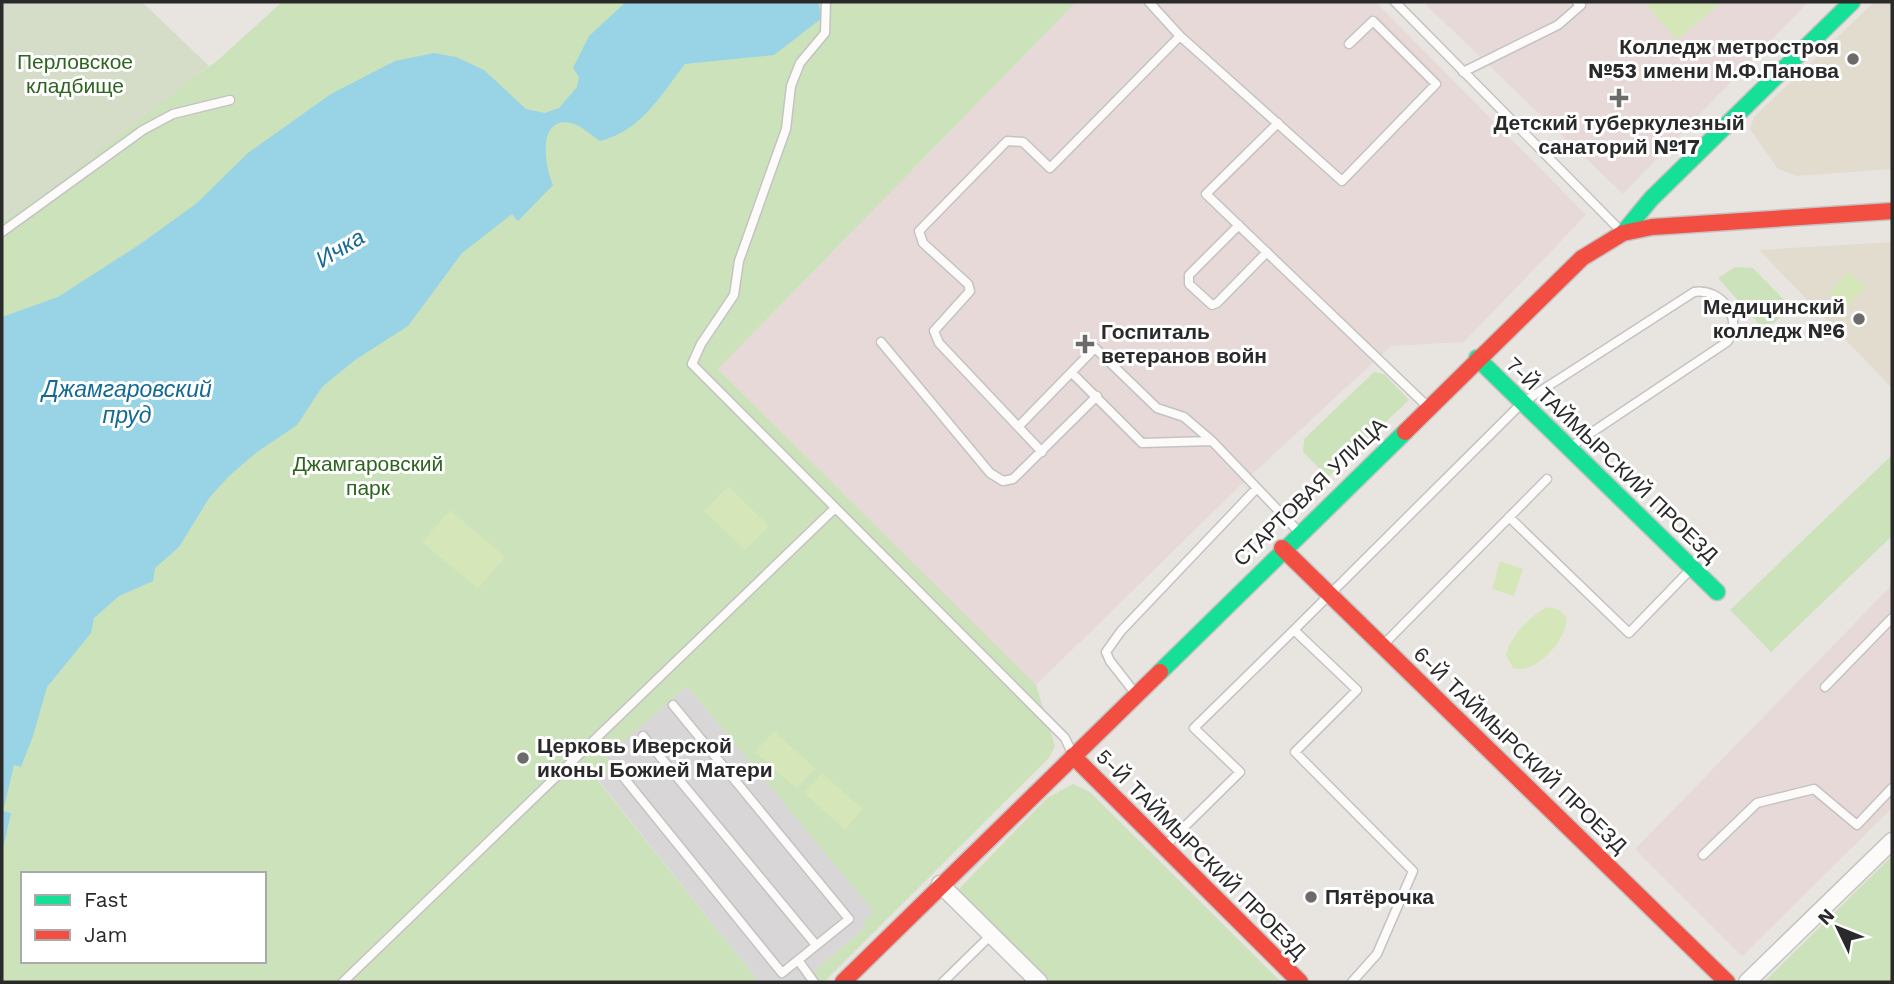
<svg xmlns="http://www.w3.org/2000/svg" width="1894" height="984" viewBox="0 0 1894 984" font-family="'Work Sans',sans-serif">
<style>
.industrial{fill:#d8d6d7}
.education{fill:#e2dccf}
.medical{fill:#e6d9d7}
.green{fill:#cbe2bb;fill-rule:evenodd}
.cemetery{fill:#d5dcc8}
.pitch{fill:#d5e6b8}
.water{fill:#98d3e6}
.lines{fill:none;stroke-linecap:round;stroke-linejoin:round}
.lane-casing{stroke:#c4c3c3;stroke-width:11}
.street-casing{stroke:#c4c3c3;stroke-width:19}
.fast-casing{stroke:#c4c3c3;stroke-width:19}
.jam-casing{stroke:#c4c3c3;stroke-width:19}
.lane{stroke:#fcfbfa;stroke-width:8}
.street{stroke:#fcfbfa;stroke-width:16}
.fast{stroke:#16e098;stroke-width:16}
.jam{stroke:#f24e42;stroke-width:16}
.poi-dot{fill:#6c6b6a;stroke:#fff;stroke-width:2.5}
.labels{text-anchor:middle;stroke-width:6;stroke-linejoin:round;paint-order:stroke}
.poi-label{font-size:21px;font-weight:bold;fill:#2a2a2a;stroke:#fff;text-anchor:start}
.park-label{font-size:21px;fill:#2d641e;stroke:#fff}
.street-label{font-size:21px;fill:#2a2a2a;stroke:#fff}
.water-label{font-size:23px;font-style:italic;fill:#146a95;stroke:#fff}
</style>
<rect width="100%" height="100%" fill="#e8e5e0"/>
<path class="industrial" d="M687 686 875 912 865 927 802 982H759L598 780 610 770 605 757Z"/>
<path class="education" d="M1874 2H1892V169L1796 176 1778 169 1750 129 1754 117Z
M1892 242V388L1759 250Z"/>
<path class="medical" d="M1076 2H1376L1586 215 1464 342 1391 346 1246 480 1036 685 718 369Z
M1423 2H1808L1623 194Z
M1892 585V808L1742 956 1635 849Z"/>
<path class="green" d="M282 2H1076L718 369 1036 685 1055 746 1049 758 824 982H802L865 927 862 922 874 912 687 686 606 757 610 770 598 781 759 982H2V221L43 195 151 108 217 61ZM23 874H264V961H23Z
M1735 267 1753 268 1791 307 1774 323 1760 325 1718 278Z
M1374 372 1384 374 1409 400 1328 477 1303 452 1304 439Z
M1892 455V536L1771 652 1730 610Z
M1073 784 1090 792 1281 982H1045L960 897 958 890 1047 798Z
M1892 856V982H1764Z"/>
<path class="cemetery" d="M2 2H142L209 66 43 195 2 221Z"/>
<path class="pitch" d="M1652 2H1722L1677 40 1647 6Z
M1849 272 1866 287 1846 308 1829 292Z
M728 486 769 526 745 550 704 511Z
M450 510 505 557 478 589 422 542Z
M1500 561 1523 569 1514 596 1492 589Z
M1549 607 1559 610 1566 617C1570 637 1534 677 1513 668L1506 655C1508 639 1534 611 1549 607Z
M774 731 815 768 797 789 755 752Z
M822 773 863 809 845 830 804 793Z"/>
<path class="water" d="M626 2H818L822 18 774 55 685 64C659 97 642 130 600 141 592 136 581 125 571 123 536 116 545 168 553 185L518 221 512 214 462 253 408 326 355 360 322 387 297 425 257 452 229 476 209 498 179 547 155 568 153 581 119 596 94 618 91 633 47 687 33 736 21 767 14 765 3 811 11 813 2 853V317L58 297 139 245 197 203 248 153 331 94 395 61 434 53 456 57 484 70 526 109 545 113 559 108 577 87 579 77 573 68 589 36Z"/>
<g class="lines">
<g class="lane-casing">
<path id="lane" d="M826 2 825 33 800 63 791 86 786 129 739 261 734 295 701 344 692 364 1065 738 1072 753
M1149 2 1180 36
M1395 2 1621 231
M1463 72 1558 25 1581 5 1577 2
M1278 123 1206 194 1427 406
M1239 225 1189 275V284L1212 305 1217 303 1267 252
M2 232 143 130 173 114 230 100
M881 342 990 473 1003 481 1013 479 1097 396
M1072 373 1142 443 1211 441
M1019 426 1095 348 1157 408 1184 417 1212 441 1299 532
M1042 452 939 343 934 331 970 291 968 284 923 243 919 231 1007 141 1023 142 1050 168 1180 36 1342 181 1436 84 1373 21 1349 44
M1509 517 1629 633 1690 570
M1385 643 1547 479
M1825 687 1892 618
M1135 693 1110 661 1106 652 1121 631 1256 489
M643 736 816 945
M616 768 782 973 849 919 673 705
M1166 845 1240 772 1194 728 1294 630
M1703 855 1757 803 1814 789 1857 825 1892 788
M798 960 814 982
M343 982 834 509
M943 982 992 934
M1352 982 1377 954 1413 871 1295 752 1357 690 1294 630 1522 403 1694 292C1721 287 1745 320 1727 342L1570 447"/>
</g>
<g class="street-casing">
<path id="street" d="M940 884 1039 982
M1747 982 1892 841"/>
</g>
<g class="fast-casing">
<path id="fast" d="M1623 233 1651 199 1852 2
M1477 358 1717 592
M1160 672 1405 432"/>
</g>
<g class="jam-casing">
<path id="jam" d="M1405 432 1582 258 1623 233 1652 227 1892 211
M1282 548 1727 982
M1073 756 1300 982
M843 982 1160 672"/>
</g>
<use href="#lane" class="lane"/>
<use href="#street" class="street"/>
<use href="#fast" class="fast"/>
<use href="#jam" class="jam"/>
</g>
<g class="poi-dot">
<circle cx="1853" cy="59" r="7"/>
<path d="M1615.5 87.5h7v7h7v7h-7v7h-7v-7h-7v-7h7z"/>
<circle cx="1859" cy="319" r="7"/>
<path d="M1081.5 333.5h7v7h7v7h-7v7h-7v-7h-7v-7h7z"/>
<circle cx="523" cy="758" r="7"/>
<circle cx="1311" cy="897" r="7"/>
</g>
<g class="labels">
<g class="poi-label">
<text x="1839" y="54" text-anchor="end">Колледж метростроя<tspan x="1839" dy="24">№53 имени М.Ф.Панова</tspan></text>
<text x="1619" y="130" text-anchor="middle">Детский туберкулезный<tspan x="1619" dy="24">санаторий №17</tspan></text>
<text x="1845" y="314" text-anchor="end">Медицинский<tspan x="1845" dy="24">колледж №6</tspan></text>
<text x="1101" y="339">Госпиталь<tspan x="1101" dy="24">ветеранов войн</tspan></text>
<text x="537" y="753">Церковь Иверской<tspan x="537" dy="24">иконы Божией Матери</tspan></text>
<text x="1325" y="904">Пятёрочка</text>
</g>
<g class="park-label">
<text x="75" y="69">Перловское<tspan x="75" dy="24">кладбище</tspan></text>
<text x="368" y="471">Джамгаровский<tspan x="368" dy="24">парк</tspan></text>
</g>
<g class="street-label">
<text transform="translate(1612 460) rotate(44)" y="7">7-Й ТАЙМЫРСКИЙ ПРОЕЗД</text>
<text transform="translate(1310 492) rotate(-44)" y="7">СТАРТОВАЯ УЛИЦА</text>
<text transform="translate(1520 750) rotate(44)" y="7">6-Й ТАЙМЫРСКИЙ ПРОЕЗД</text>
<text transform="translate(1201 854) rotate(45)" y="7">5-Й ТАЙМЫРСКИЙ ПРОЕЗД</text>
</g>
<g class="water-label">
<text transform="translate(340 248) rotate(-31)" y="8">Ичка</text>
<text x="127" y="397">Джамгаровский<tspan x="127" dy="26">пруд</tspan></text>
</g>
</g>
<rect width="1894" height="984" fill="none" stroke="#2a2a2a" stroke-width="7"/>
<rect x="21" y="872" width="245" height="91" fill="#ffffff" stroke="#aaaaaa" stroke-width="2"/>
<rect x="35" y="895" width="35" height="10" fill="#16e098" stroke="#aaaaaa" stroke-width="2"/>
<text x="84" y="907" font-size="21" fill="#2a2a2a">Fast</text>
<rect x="35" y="930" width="35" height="10" fill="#f24e42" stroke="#aaaaaa" stroke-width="2"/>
<text x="84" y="942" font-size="21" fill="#2a2a2a">Jam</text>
<g transform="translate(1838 928) rotate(313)" stroke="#ffffff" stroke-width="5" paint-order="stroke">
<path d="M0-5L12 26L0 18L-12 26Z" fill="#2a2a2a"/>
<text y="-10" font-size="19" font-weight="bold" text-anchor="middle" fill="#2a2a2a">N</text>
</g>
</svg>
